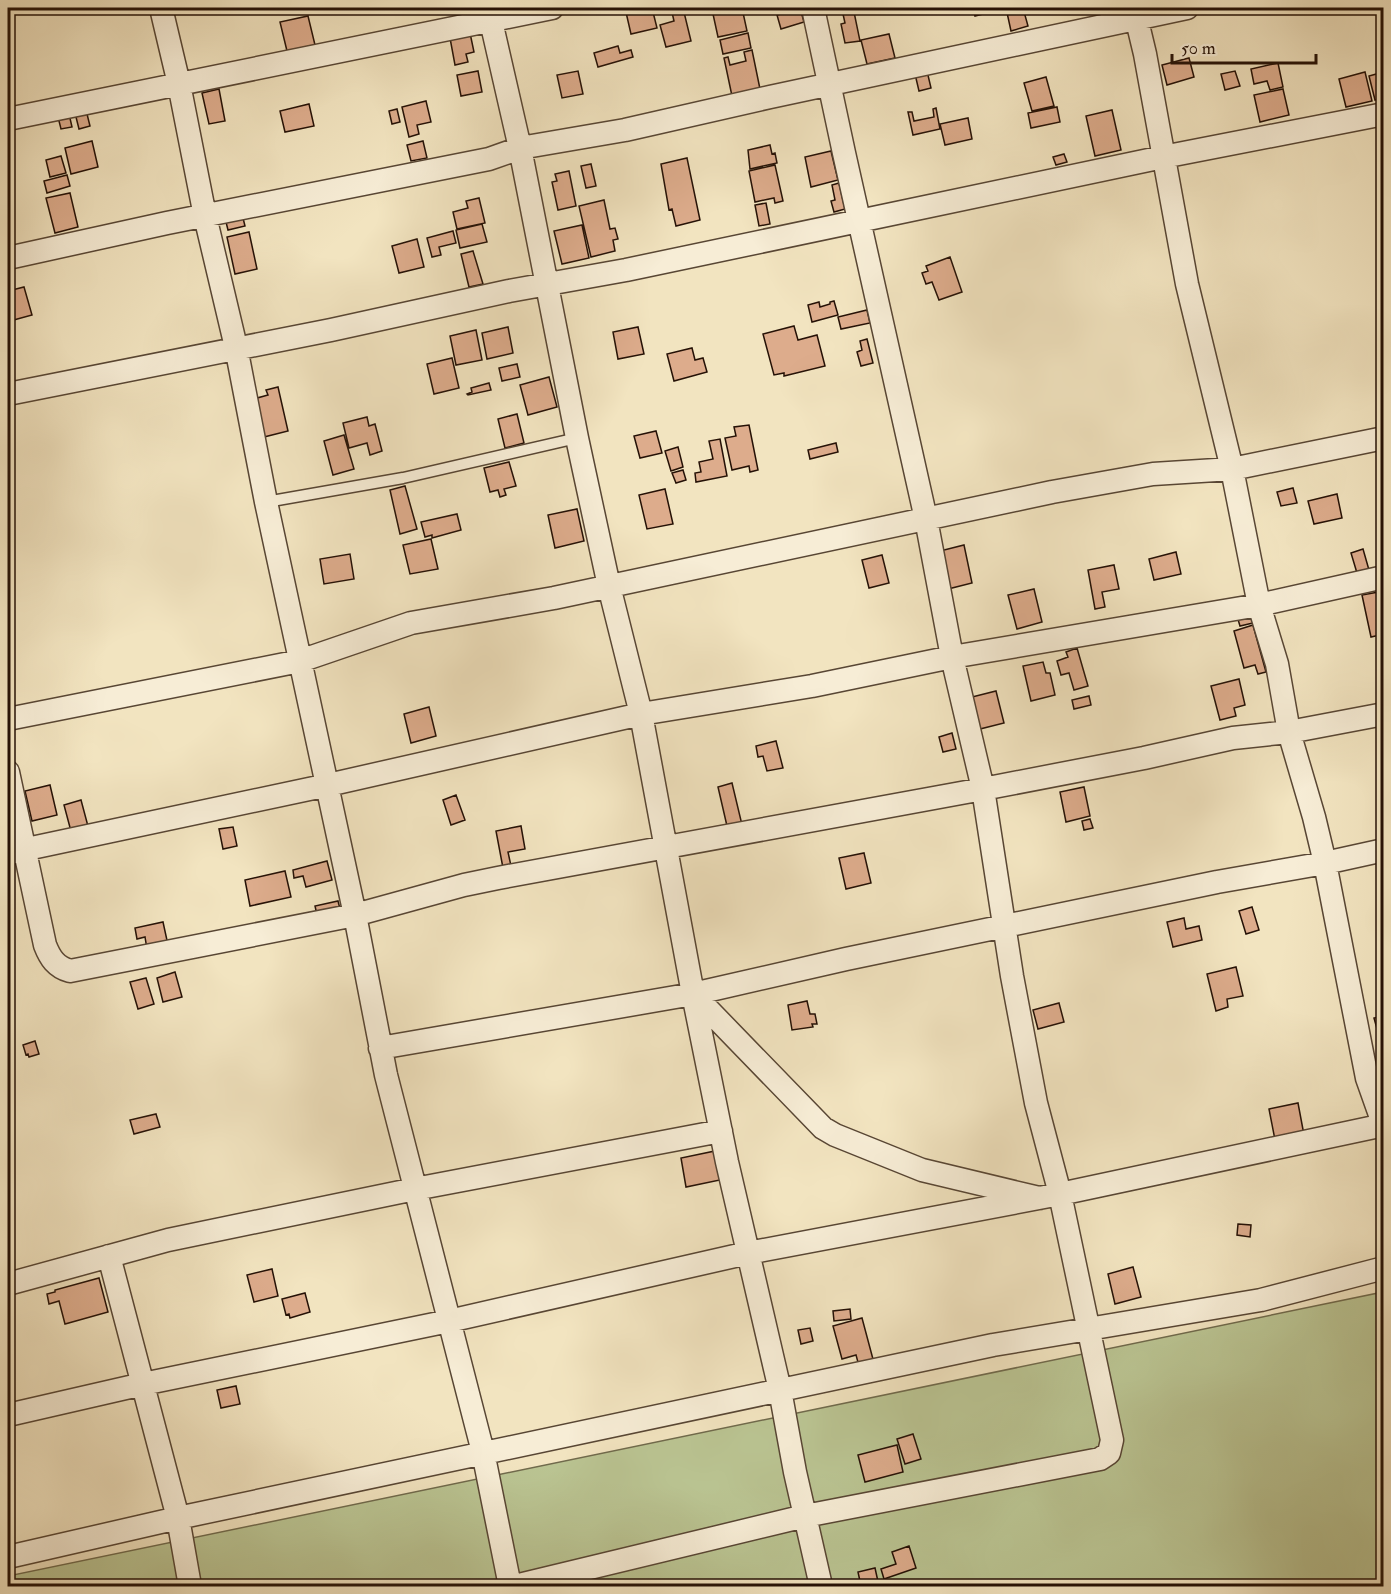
<svg xmlns="http://www.w3.org/2000/svg" width="1391" height="1594" viewBox="0 0 1391 1594" font-family="'IM FELL Double Pica',serif">
<style>
.green{fill:#bac492;stroke:#706a4c;stroke-width:1.5}
.building{fill:#ddac8c;stroke:#251106;stroke-width:1.5}
.lines{fill:none;stroke-linecap:round;stroke-linejoin:round}
.service-casing{stroke:#584634;stroke-width:13}
.minor-casing{stroke:#584634;stroke-width:25}
.service{stroke:#f7edd6;stroke-width:10}
.minor{stroke:#f7edd6;stroke-width:22}
</style>
<rect width="100%" height="100%" fill="#f2e4c0"/>
<filter id="stains"><feTurbulence type="fractalNoise" baseFrequency=".00333" numOctaves="4"/><feColorMatrix values="0 0 0 0 .2 0 0 0 0 .09 0 0 0 0 .02 0 0 0 .5 -.17"/></filter>
<radialGradient id="worn" r=".72"><stop offset=".6" stop-color="#630" stop-opacity="0"/><stop offset="1" stop-color="#630" stop-opacity=".3"/></radialGradient>
<path class="green" d="M1383 1292V1586H8V1576Z"/>
<path class="building" d="M625 8H652L657 28 631 34Z
M671 8H683L691 41 666 47 660 25 674 21Z
M742 8 747 31 718 37 713 14Z
M800 8 804 22 781 29 777 15 788 12 787 9Z
M973 8H986L987 13 975 16Z
M1006 8H1023L1028 26 1011 31Z
M854 12 860 41 845 43 841 24 845 23 843 14Z
M308 16 315 45 287 51 280 22Z
M470 33 474 52 466 54 468 62 455 65 450 38Z
M748 33 751 48 723 54 720 40Z
M889 34 895 58 867 64 861 40Z
M618 46 620 53 631 50 633 57 598 67 594 53Z
M752 50 760 89 732 96 724 58 728 57 730 65 746 61 744 52Z
M1189 58 1194 77 1167 85 1162 65Z
M1278 63 1283 87 1270 90 1267 81 1254 84 1251 69Z
M478 71 482 92 461 96 457 75Z
M578 71 583 94 562 98 557 75Z
M927 71 931 88 919 91 915 74Z
M1235 71 1240 86 1225 90 1221 74Z
M1365 72 1372 101 1346 107 1339 79Z
M1380 73 1384 85V98L1375 100 1369 76Z
M1046 77 1054 106 1032 111 1024 83Z
M219 89 225 121 209 124 202 93Z
M1283 89 1289 115 1260 122 1254 95Z
M426 101 431 122 417 125 419 134 409 137 402 107Z
M309 104 314 126 285 132 280 111Z
M1057 107 1060 122 1031 128 1028 113Z
M936 108 940 129 913 135 908 112H912L914 121 934 117 933 109Z
M397 109 400 122 392 124 389 111Z
M86 110 90 126 79 129 75 113Z
M1112 110 1121 150 1095 156 1086 116Z
M69 114 72 127 61 129 58 117Z
M968 118 972 139 945 145 940 124Z
M92 141 98 167 71 174 65 148Z
M423 141 427 158 411 161 407 145Z
M770 145 772 154 775 153 777 163 750 169 748 150Z
M831 151 838 180 811 187 805 157Z
M1064 154 1067 162 1056 165 1053 157Z
M61 156 66 173 50 177 46 160Z
M687 158 700 220 676 226 672 209 669 210 661 164Z
M591 164 596 186 586 188 581 166Z
M775 165 783 201 775 203 774 198 755 202 749 171Z
M569 171 576 206 558 210 552 182 557 181 555 174Z
M67 175 70 186 47 193 44 181Z
M839 183 845 209 834 212 831 201 835 200 832 185Z
M70 193 78 227 55 233 46 198Z
M479 198 485 223 457 229 453 212 468 208 466 201Z
M604 200 610 229 615 228 618 239 613 240 615 251 591 257 579 206Z
M766 203 770 224 759 226 755 205Z
M243 218 245 226 228 230 226 222Z
M482 224 487 242 460 248 456 230Z
M582 225 589 258 562 264 554 231Z
M453 231 456 243 439 247 441 255 432 257 427 238Z
M249 232 257 269 235 274 227 237Z
M417 239 424 267 399 273 392 246Z
M473 251 483 284 469 287 461 254Z
M950 257 962 292 939 300 932 282 926 284 922 273 928 271 926 266Z
M24 287 32 315 10 321 8 311V291Z
M834 301 838 315 812 322 808 305 819 302 820 307 830 304V302Z
M867 310 870 323 841 329 838 317Z
M794 326 798 340 817 335 825 366 784 376V373L774 375 763 334Z
M508 327 513 353 487 359 482 333Z
M638 327 644 354 618 359 613 332Z
M476 330 482 360 456 365 450 336Z
M867 339 873 363 861 366 857 352 862 350 860 341Z
M692 348 695 360 703 358 707 372 674 381 667 354Z
M452 358 459 388 434 394 427 364Z
M517 364 520 377 502 381 499 368Z
M549 377 557 407 528 415 520 385Z
M489 383 491 390 468 395 467 394 472 392 471 388Z
M278 387 288 431 260 438 250 400 268 395 266 390Z
M517 414 524 443 505 448 498 419Z
M367 417 369 426 375 424 382 451 370 455 367 443 349 448 343 423Z
M749 425 758 470 750 472 749 466 732 470 725 438 736 436 734 427Z
M656 431 662 453 640 458 634 436Z
M344 435 354 469 333 475 324 441Z
M720 439 727 476 696 482 695 473 701 472 699 462 713 459 709 441Z
M836 443 838 452 810 459 808 450Z
M678 447 683 467 671 471 665 451Z
M509 462 516 486 504 489 506 495 500 497 498 490 490 492 484 468Z
M683 470 686 480 676 483 672 473Z
M405 486 417 529 400 534 390 490Z
M1293 488 1297 503 1281 506 1277 492Z
M665 489 673 524 647 529 639 495Z
M1337 494 1342 518 1314 524 1308 501Z
M577 509 584 541 555 548 548 515Z
M457 514 461 530 432 538V535L425 537 421 522Z
M431 539 438 569 410 574 403 545Z
M964 545 972 583 948 589 940 551Z
M1363 549 1369 570 1357 573 1351 553Z
M1176 552 1181 574 1154 580 1149 559Z
M350 554 354 579 324 584 320 559Z
M882 555 889 583 869 588 862 560Z
M1114 565 1119 589 1102 592 1105 607 1095 609 1088 570Z
M1034 589 1042 622 1017 629 1008 595Z
M1384 591V634L1371 637 1362 595Z
M1250 612 1253 623 1240 626 1237 616Z
M1253 625 1266 672 1258 674 1255 665 1244 668 1234 631Z
M1077 648 1088 686 1074 690 1069 673 1061 675 1057 661 1068 657 1066 652Z
M1043 662 1046 673H1050L1055 695 1031 701 1023 666Z
M1239 679 1245 705 1234 708 1236 716 1220 720 1211 686Z
M996 691 1004 723 976 730 968 698Z
M1089 696 1091 705 1074 709 1072 700Z
M429 707 436 736 411 743 404 714Z
M952 733 956 749 943 752 939 737Z
M776 741 783 768 767 771 763 756 758 757 756 746Z
M732 783 743 829 727 826 718 787Z
M50 785 57 815 32 821 25 791Z
M1084 787 1090 816 1066 822 1060 792Z
M456 795 465 820 451 825 443 800Z
M81 800 89 830 72 835 64 805Z
M1090 819 1093 828 1084 830 1082 821Z
M521 826 525 849 508 852 511 866 503 868 496 831Z
M233 827 237 846 223 849 219 829Z
M864 853 871 883 846 889 839 858Z
M327 861 332 880 306 887 303 876 294 878 293 870Z
M285 871 291 897 250 906 245 880Z
M338 901 341 913 318 919 315 906Z
M1252 907 1259 930 1246 934 1239 911Z
M1184 918 1186 929 1199 926 1202 940 1173 947 1167 922Z
M163 922 168 945 147 949 145 937 137 939 135 928Z
M1236 967 1243 996 1227 999 1228 1007 1216 1011 1207 974Z
M175 972 182 997 163 1002 157 978Z
M146 978 154 1004 138 1009 130 982Z
M807 1001 810 1014H815L817 1024H812L813 1027 792 1030 788 1005Z
M1059 1003 1064 1022 1038 1029 1033 1010Z
M1384 1016V1034L1379 1036 1374 1018Z
M35 1041 39 1054 29 1057 28 1054 26 1055 23 1045Z
M1298 1103 1304 1135 1275 1140 1269 1109Z
M156 1114 160 1127 134 1134 130 1120Z
M715 1151 720 1180 686 1187 681 1158Z
M1238 1224 1251 1225 1250 1237 1237 1235Z
M1133 1267 1141 1297 1115 1304 1108 1274Z
M272 1269 278 1296 254 1302 247 1275Z
M99 1278 108 1312 65 1324 59 1301 49 1304 47 1294 55 1292V1290Z
M305 1293 310 1312 290 1318 289 1314 286 1315 282 1299Z
M850 1309 851 1319 834 1321 833 1311Z
M862 1318 874 1363 859 1366 856 1355 842 1359 833 1326Z
M810 1328 813 1341 801 1344 798 1330Z
M236 1386 240 1404 221 1408 217 1390Z
M913 1434 921 1459 905 1464 897 1439Z
M897 1445 903 1472 865 1482 858 1455Z
M909 1546 916 1568 884 1579 881 1569 896 1564 892 1552Z
M875 1568 879 1586H861L858 1572Z"/>
<g class="lines">
<g class="service-casing">
<path id="service" d="M266 502 403 478 577 438"/>
</g>
<g class="minor-casing">
<path id="minor" d="M161 8 179 84 205 216 236 347 266 502 355 915 386 1075 483 1452 510 1586
M488 8 520 148 577 438 609 586 641 714 693 994 823 1128 835 1135 922 1170 1039 1198
M1134 8 1145 54 1187 284 1232 469 1259 605 1277 664 1289 732 1314 817 1325 863 1367 1078 1384 1126
M8 119 552 8
M8 258 167 223 489 159 520 148 625 130 770 97 1187 8
M8 394 331 330 509 291 626 270 1163 157 1384 114
M8 719 300 661 411 623 554 598 1052 492 1153 474 1232 469 1384 438
M8 772 45 945C50 958 56 967 70 971L355 915 464 885 498 878 983 789 1144 758 1233 738 1289 732 1384 714
M8 853 328 785 641 714 812 686 952 657 1259 605 1384 577
M693 994 727 1162 780 1390 795 1472 821 1586
M380 1048 693 994 846 959 1217 882 1325 863 1384 850
M109 1256 178 1518 190 1586
M8 1284 168 1240 415 1189 721 1131
M8 1415 143 1384 449 1321 748 1253 1060 1194 1384 1125
M8 1557 178 1518 993 1345 1261 1300 1384 1268
M515 1586 805 1516 1100 1459 1109 1453 1112 1440 1060 1194 1036 1103 1012 976 983 789 952 657 926 519 844 153 813 8"/>
</g>
<use href="#service" class="service"/>
<use href="#minor" class="minor"/>
</g>
<rect width="1391" height="1594" fill="none" stroke="#f2e4c0" stroke-width="30"/>
<rect x="9" y="9" width="1373" height="1576" fill="none" stroke="#251106" stroke-width="3"/>
<rect x="15" y="15" width="1361" height="1564" fill="none" stroke="#251106" stroke-width="1.5"/>
<path d="M1172 54v9h144v-9" fill="none" stroke="#251106" stroke-width="3"/>
<text x="1181" y="54" font-size="18" fill="#251106" stroke="#f7edd6" stroke-width="4.5" paint-order="stroke">50 m</text>
<rect width="100%" height="100%" filter="url(#stains)"/>
<rect width="100%" height="100%" fill="url(#worn)"/>
</svg>
